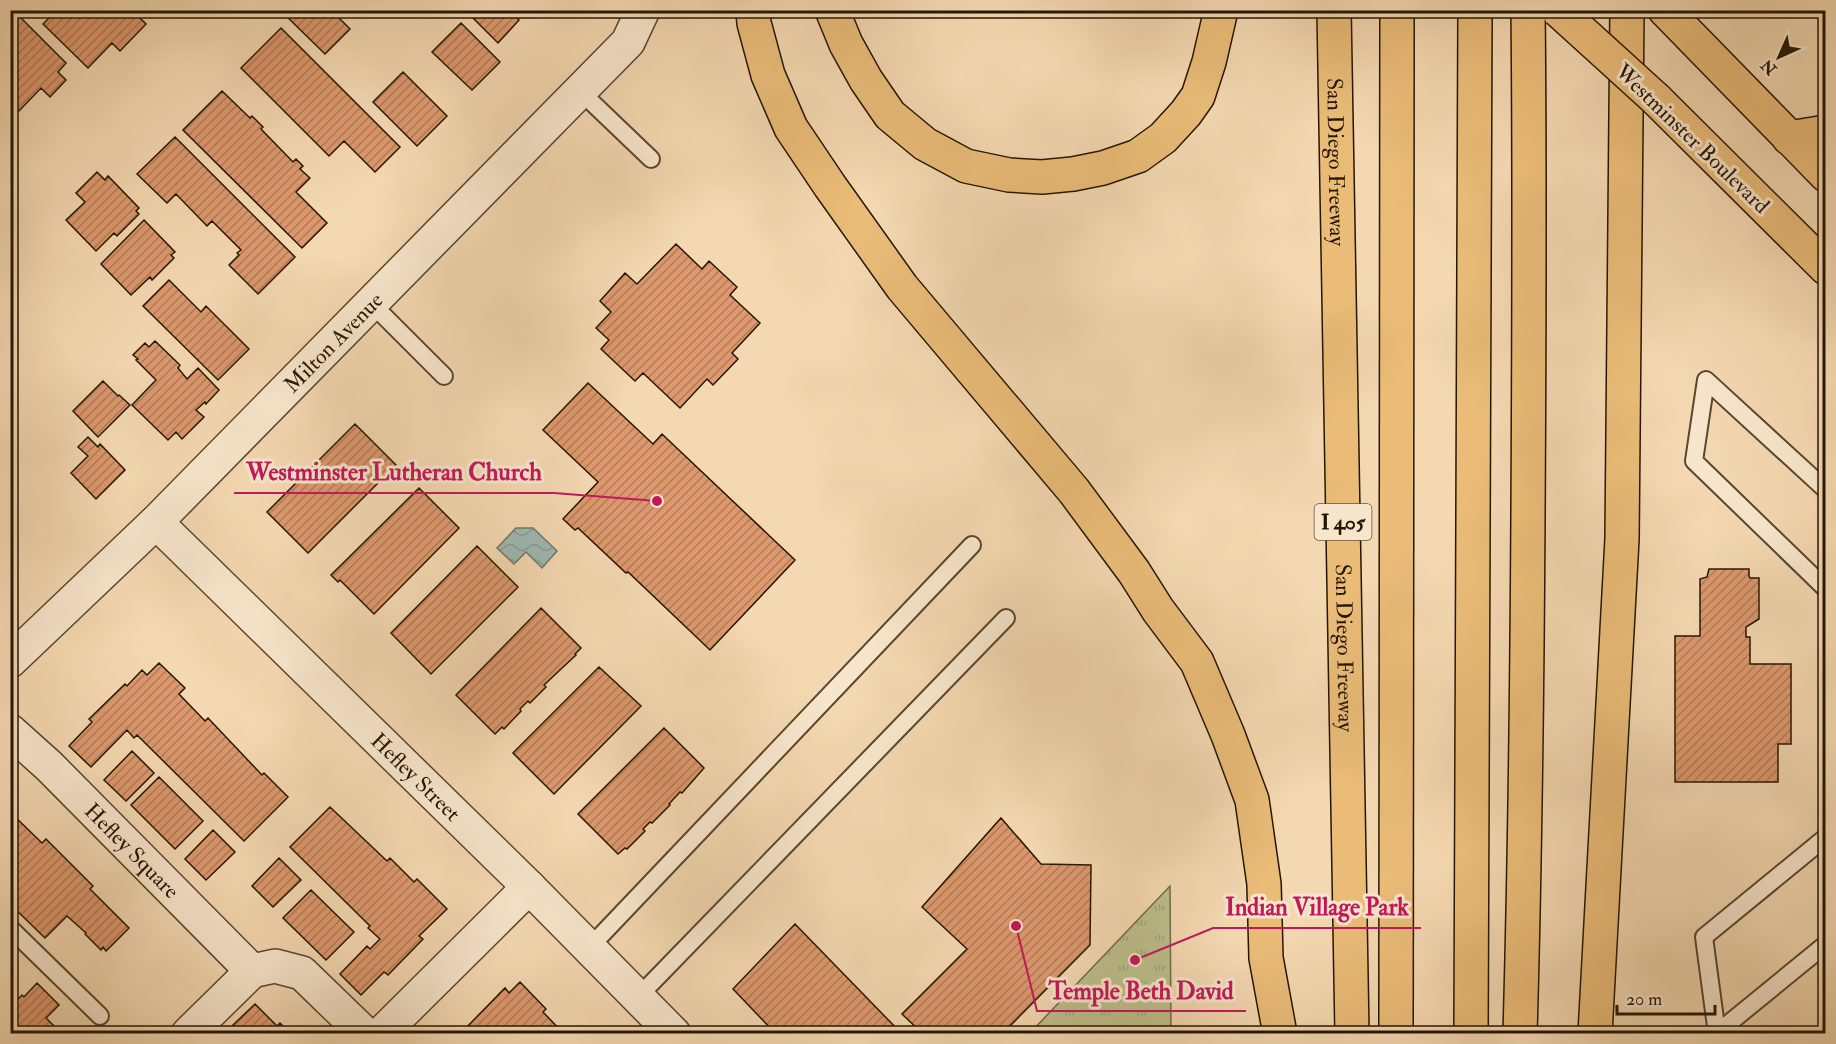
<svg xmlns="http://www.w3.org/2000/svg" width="1836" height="1044" viewBox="0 0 1836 1044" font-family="'IM FELL Double Pica',serif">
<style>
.grass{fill:url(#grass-tufts);stroke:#706a47;stroke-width:1.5}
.water{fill:url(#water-waves);stroke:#6e776d;stroke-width:1.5}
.building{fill:url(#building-hatch);stroke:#251603;stroke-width:1.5}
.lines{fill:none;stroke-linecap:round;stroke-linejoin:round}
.service-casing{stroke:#59462e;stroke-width:20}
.minor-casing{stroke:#59462e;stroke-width:36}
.primary-casing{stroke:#251603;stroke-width:36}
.motorway-casing{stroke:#251603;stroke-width:36}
.service{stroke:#f8e6cc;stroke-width:16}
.minor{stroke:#f8e6cc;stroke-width:33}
.primary{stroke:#eabc78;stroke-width:33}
.motorway{stroke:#eabc78;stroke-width:33}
.primary-bridge-casing{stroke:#251603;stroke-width:36;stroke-linecap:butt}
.primary-bridge{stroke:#eabc78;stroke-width:33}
.labels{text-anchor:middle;stroke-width:6;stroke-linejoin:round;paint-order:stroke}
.shield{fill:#f8e6cc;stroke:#64543f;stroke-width:1.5}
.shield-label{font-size:21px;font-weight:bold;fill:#251603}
.street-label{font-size:22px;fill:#251603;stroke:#f8e6cc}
.leader{fill:none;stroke:#c2185b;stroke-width:2}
.callout-dot{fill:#c2185b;stroke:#f8e6cc;stroke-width:2}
.callout-label{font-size:24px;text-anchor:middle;font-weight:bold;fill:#c2185b;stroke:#f8e6cc;stroke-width:6;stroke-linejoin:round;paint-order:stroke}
</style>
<defs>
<pattern id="grass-tufts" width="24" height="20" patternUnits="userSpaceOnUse" patternTransform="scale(1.5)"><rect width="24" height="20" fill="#bcbe8b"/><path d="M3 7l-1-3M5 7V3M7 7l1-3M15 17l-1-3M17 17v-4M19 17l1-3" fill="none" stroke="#a1a376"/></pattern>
<pattern id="water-waves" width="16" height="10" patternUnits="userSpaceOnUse" patternTransform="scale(1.5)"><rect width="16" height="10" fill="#9eb8b3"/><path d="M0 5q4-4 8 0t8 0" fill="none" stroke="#889d98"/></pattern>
<pattern id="building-hatch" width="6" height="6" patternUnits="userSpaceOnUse" patternTransform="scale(1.5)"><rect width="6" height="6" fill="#dd986d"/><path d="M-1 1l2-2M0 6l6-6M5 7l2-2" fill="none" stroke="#b37b57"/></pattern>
</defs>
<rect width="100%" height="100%" fill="#f4d8b1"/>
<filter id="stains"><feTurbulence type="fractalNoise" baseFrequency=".00333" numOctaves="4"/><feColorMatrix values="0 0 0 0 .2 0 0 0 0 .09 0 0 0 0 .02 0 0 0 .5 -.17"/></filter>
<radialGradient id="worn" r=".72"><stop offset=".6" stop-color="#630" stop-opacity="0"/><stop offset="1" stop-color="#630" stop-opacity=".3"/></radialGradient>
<path class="grass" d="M1170 886 1171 1033H1030Z"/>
<path class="water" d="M516 528H533L557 551 542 568 526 552 514 564 497 548Z"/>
<path class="building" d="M10 10H13L66 63 58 72 66 80 50 97 41 88 18 112 10 104Z
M57 10H132L146 24 120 51 112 43 88 68 43 24Z
M280 10H331L350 29 325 54Z
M465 10H509L519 20 498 43Z
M461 23 500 62 472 90 432 52Z
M281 28 400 147 375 172 344 141 329 156 241 68Z
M403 72 447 116 417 146 373 102Z
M222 91 250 118 252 116 263 127 261 129 293 162 296 159 303 166 300 169 310 178 296 192 327 223 302 248 183 130Z
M175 137 295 257 258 294 229 265 239 255 237 253 241 250 212 221 207 226 176 194 167 203 137 174Z
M97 172 105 180 108 176 139 208 136 211 139 214 117 236 114 233 96 251 66 220 85 202 76 193Z
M144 220 175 252 171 255 174 258 152 280 150 277 131 295 101 264Z
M676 244 702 269 709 261 737 287 730 295 760 323 732 353 738 359 713 385 707 379 680 408 643 373 635 381 601 349 609 340 596 328 611 312 600 301 625 273 637 284Z
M169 280 201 312 206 306 249 349 218 380 143 306Z
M155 341 180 365 178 368 187 379 198 368 219 390 206 404 205 402 196 410 204 417 182 439 176 432 168 440 132 405 156 380 136 360 138 359 133 355 145 343 149 347Z
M103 381 118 396 119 395 130 405 98 437 73 411Z
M588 383 653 444 662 434 795 560 710 650 628 572 626 573 578 528 575 530 563 519 598 482 543 430Z
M355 424 396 465 308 553 267 512Z
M88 437 98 447 100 444 125 470 96 499 71 473 88 456 78 447Z
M419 488 459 528 374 614 340 580 338 582 331 575Z
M477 546 518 587 431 674 391 633Z
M1709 569H1749V576L1750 578H1759V619L1746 627V637H1750V664H1791V744H1778V782H1675V636H1700V579L1707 577Z
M541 608 581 648 575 654 576 655 544 685 546 687 530 703 528 701 520 709 521 711 504 729 502 727 495 734 456 695Z
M159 663 185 688 179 694 205 721 208 718 262 775 264 773 288 797 244 841 137 735 134 738 127 730 91 767 69 746 92 722 89 719 125 684 127 686 142 670 147 675Z
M599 667 641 706 554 794 513 753Z
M664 728 704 768 682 793 680 792 669 804 670 805 652 823 650 822 643 829 645 831 627 849 625 848 618 854 578 814Z
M132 751 154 773 126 801 104 780Z
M159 777 203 821 175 849 131 805Z
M330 807 387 861 390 858 414 882 417 879 447 909 419 936 423 939 388 975 384 972 361 995 340 974 367 946 370 949 380 939 368 928 370 926 290 847Z
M10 812 42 843 46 839 93 886 90 889 129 928 106 951 103 947 101 950 85 934 86 933 67 916 45 938 10 904Z
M1001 818 1041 864 1091 865 1090 945 1002 1034H923L902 1014 967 949 922 907Z
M213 830 235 852 206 880 185 859Z
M279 858 301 880 273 907 252 886Z
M311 890 354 932 326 960 283 918Z
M795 924 902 1034H776L733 989Z
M520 982 546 1009 543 1012 564 1034H460L505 988 509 993Z
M37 983 59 1005 46 1018 58 1030 54 1034H10V1007L22 995 24 997Z
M255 1004 277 1026 280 1023 291 1034H242L233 1025Z"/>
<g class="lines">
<g class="service-casing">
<path id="service" d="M580 91 651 159
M371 303 444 376
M1826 490 1706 380 1694 461 1826 589
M10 928 100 1016
M589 948 972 545
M638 997 1006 618
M1717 1033 1826 944
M1717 1034 1704 937 1826 837"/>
</g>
<g class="minor-casing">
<g id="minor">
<path id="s1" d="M156 522 529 887 674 1034"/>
<path id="s2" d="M10 661 156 522 628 42 643 10"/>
<path id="s3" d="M10 731 49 766 252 971"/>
<path d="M188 1034 252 971 275 966 302 973 365 1034"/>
<path d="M381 1034 529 887"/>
</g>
</g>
<g class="primary-casing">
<path id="primary" d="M1665 10 1826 175
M1656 99 1826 268"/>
</g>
<g class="motorway-casing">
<g id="motorway">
<path d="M753 10 754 23 768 75 791 128 830 186 902 287 1074 491 1134 572 1158 610 1197 662 1228 735 1252 800 1264 884 1266 958 1280 1034"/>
<path d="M832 10 846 44 866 80 890 115 925 144 966 166 1009 175 1042 177 1073 174 1103 168 1138 156 1163 138 1186 113 1198 96 1209 62 1221 10"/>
<path id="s4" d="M1334 10 1352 1034"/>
<path d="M1789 138 1826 132"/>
<path d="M1396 1034 1397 10"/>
<path d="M1471 1034 1475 10"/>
<path d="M1520 1034C1525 860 1527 687 1528 514 1529 346 1530 178 1528 10"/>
<path d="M1595 1034 1622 539 1627 10"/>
</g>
</g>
<use href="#service" class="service"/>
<use href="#minor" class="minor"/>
<use href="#primary" class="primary"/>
<use href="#motorway" class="motorway"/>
<g class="primary-bridge-casing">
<path id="primary-bridge" d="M1558 10 1656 99"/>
</g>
<use href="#primary-bridge" class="primary-bridge"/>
</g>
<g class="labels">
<rect class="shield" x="1314.5" y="504" width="57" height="36" rx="4.5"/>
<g class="shield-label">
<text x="1343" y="529">I 405</text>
</g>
<g class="street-label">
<text transform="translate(1693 138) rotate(44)" y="8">Westminster Boulevard</text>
<text dy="8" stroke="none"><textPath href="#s4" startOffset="152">San Diego Freeway</textPath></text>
<text dy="8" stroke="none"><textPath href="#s2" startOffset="454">Milton Avenue</textPath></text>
<text dy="8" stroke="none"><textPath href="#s4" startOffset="638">San Diego Freeway</textPath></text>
<text dy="8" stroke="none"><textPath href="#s1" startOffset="364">Hefley Street</textPath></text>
<text dy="8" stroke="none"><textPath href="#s3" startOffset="171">Hefley Square</textPath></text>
</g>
</g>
<path class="leader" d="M657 501L554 493H234M1135 960L1213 928H1421M1016 926L1037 1011H1246"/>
<g class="callout-dot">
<circle cx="657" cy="501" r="6"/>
<circle cx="1135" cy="960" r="6"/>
<circle cx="1016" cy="926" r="6"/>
</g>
<g class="callout-label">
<text x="394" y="480">Westminster Lutheran Church</text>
<text x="1317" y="915">Indian Village Park</text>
<text x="1141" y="999">Temple Beth David</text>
</g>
<rect width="1836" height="1044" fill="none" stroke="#f4d8b1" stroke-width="36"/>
<rect x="12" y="12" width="1812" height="1020" fill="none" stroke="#251603" stroke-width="3"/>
<rect x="18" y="18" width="1800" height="1008" fill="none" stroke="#251603" stroke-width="1.5"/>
<g transform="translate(1779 57) rotate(225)" stroke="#f8e6cc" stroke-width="4.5" paint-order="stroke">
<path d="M0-4.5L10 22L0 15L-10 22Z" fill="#251603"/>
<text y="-9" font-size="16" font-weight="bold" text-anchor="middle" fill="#251603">N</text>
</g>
<path d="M1617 1005v9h98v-9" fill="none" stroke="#251603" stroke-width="3"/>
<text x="1626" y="1005" font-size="18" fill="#251603" stroke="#f8e6cc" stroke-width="4.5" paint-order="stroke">20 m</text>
<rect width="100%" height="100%" filter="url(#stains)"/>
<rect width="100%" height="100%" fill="url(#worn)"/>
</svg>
